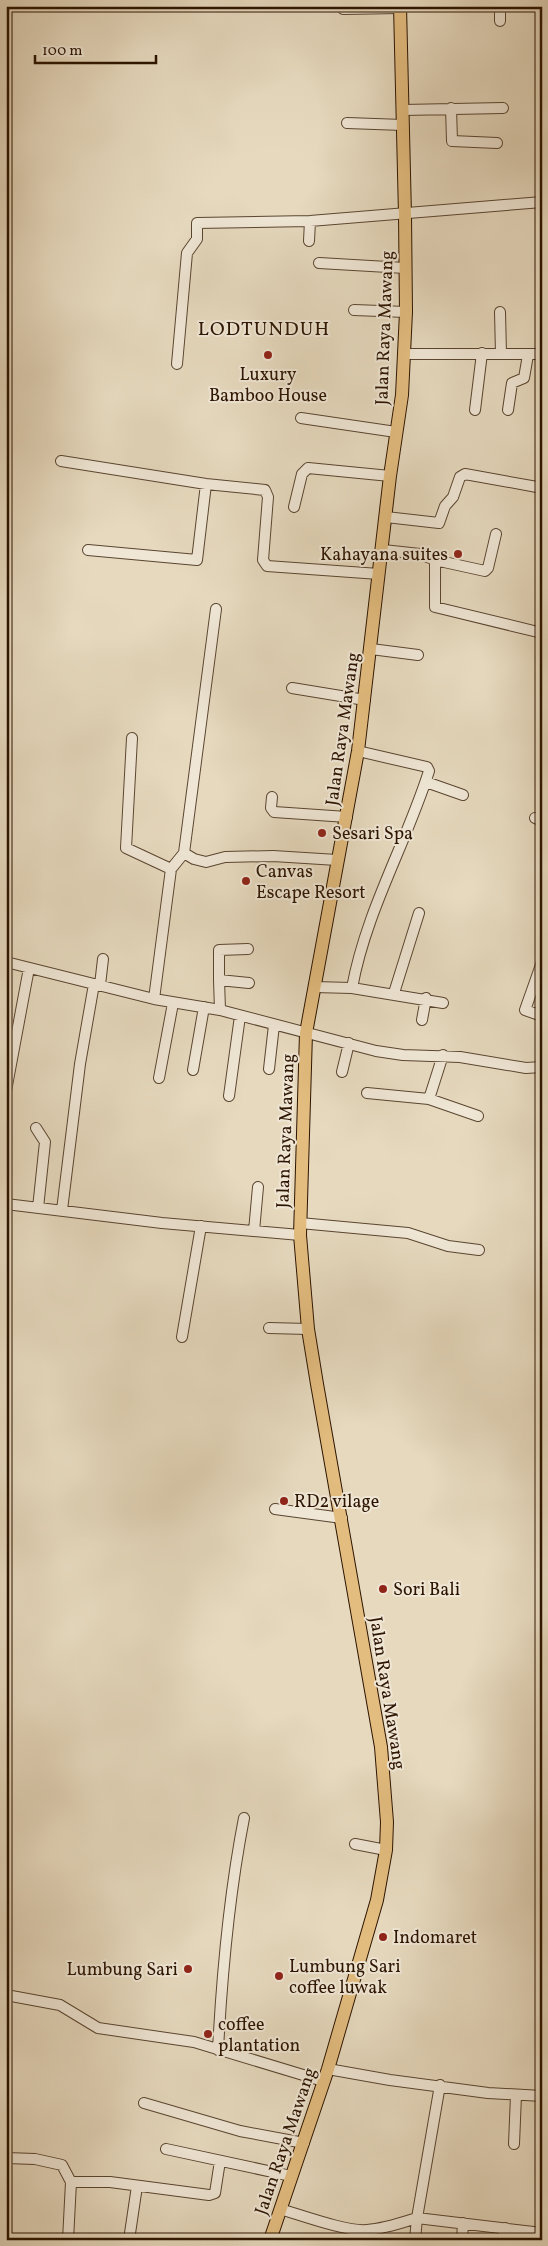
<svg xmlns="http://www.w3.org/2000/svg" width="548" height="2246" viewBox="0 0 548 2246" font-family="Vollkorn,serif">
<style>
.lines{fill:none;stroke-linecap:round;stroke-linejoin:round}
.minor-casing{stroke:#5a4530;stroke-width:12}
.major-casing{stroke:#2c1400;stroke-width:14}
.minor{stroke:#efe6d5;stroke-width:10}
.major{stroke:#e3bc7f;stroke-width:12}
.poi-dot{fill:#8f2418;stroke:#efe6d5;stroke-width:2}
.labels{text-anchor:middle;stroke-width:4;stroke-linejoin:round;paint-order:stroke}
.street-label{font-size:18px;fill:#2c1400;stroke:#efe6d5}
.poi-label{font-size:18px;fill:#2c1400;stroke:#efe6d5;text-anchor:start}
.quarter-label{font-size:20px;letter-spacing:1px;fill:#2c1400;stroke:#efe6d5}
</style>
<rect width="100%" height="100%" fill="#e6d9be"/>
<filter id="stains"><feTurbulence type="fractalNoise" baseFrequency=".004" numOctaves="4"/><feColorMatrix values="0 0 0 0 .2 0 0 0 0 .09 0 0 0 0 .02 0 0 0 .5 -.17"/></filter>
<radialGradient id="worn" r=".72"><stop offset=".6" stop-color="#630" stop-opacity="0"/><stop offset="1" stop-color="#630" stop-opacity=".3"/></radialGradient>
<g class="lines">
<g class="minor-casing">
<path id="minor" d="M500 6V21
M343 9 400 8
M451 108 452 141 497 143
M403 110 503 108
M347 123 403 125
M309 241 310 221
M319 263 405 268
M354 310 406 312
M500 312 501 354
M404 354H542
M177 364 187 253 197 239V223L310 221 542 202
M475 410 482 353
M508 410 512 383 524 378 528 355
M301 418 396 432
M61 461 206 484 265 490 268 497 263 560 267 566 379 574
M294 507 302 474 308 468 390 476
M386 517 439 523 445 506 453 497 460 477 465 474 537 487
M88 550 197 560 206 484
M383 550 420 554 435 560V607L542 633
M435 560 485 571 488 568 496 534
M371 649 418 655
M292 688 365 700
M132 738 126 848 171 869
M426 782 463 795
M272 797 271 808 274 812 347 817
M535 818 542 821
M184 853 194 859 206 862 225 857 273 856 337 860
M6 962 154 999 220 1010 376 1051 403 1055 460 1057 526 1068 542 1067
M542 962 525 1010 542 1016
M219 980V950L248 949
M100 985 103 959
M314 987 352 988 443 1003
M352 988C366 911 406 844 429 771L427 767 358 751
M394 993 419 913
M154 999 171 869 184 853 216 609
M220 1010 219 980 249 983
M422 1020 426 998
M269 1069 274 1025
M193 1070 204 1007
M342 1072 349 1043
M159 1078 173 1003
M6 1091 29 968
M367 1093 429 1099 478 1116
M229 1096 240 1016
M429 1099 443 1055
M36 1128 45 1142 38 1208
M6 1204 162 1223 300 1235
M62 1210 80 1064 94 984
M300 1223 408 1233 448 1246 479 1250
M254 1231 258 1187
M269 1328 308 1329
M182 1337 201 1226
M275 1509 342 1518
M355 1844 386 1850
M6 1995 60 2005 98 2028 194 2042 323 2081
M218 2050C222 1972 229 1895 244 1818
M328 2069 390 2080 488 2093 542 2096
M144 2103 240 2131 304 2143
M514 2144 516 2095
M166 2149 291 2176
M6 2158 35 2159 62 2165 71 2182 68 2240
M71 2182H110L209 2195 215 2193 220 2161
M280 2209C301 2215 347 2232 367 2230 384 2229 401 2223 417 2218L440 2085
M129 2240 137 2186
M415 2240 417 2218 542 2233
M462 2240 463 2223
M503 2240 505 2228"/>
</g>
<g class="major-casing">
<path id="major" d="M270 2240 328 2069 377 1900 386 1850 387 1822 381 1747 317 1384 308 1329 300 1235 306 1033 358 751 390 476 402 395 406 312 405 215 400 6"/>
</g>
<use href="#minor" class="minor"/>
<use href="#major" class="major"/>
</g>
<g class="poi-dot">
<circle cx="268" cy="355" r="5"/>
<circle cx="458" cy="554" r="5"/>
<circle cx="322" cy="833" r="5"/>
<circle cx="246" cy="881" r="5"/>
<circle cx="284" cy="1501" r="5"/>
<circle cx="383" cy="1589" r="5"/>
<circle cx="383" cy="1937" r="5"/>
<circle cx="188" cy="1969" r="5"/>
<circle cx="279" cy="1976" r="5"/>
<circle cx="208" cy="2034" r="5"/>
</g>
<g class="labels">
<g class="street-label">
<text transform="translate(384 328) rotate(-88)" y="6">Jalan Raya Mawang</text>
<text transform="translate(342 729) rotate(-82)" y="6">Jalan Raya Mawang</text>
<text transform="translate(285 1131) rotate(-88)" y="6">Jalan Raya Mawang</text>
<text transform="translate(388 1693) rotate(81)" y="6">Jalan Raya Mawang</text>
<text transform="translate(285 2141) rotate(-71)" y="6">Jalan Raya Mawang</text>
</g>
<g class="poi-label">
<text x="268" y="380" text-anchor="middle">Luxury<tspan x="268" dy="21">Bamboo House</tspan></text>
<text x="448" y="560" text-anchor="end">Kahayana suites</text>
<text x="332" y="839">Sesari Spa</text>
<text x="256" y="877">Canvas<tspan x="256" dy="21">Escape Resort</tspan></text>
<text x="294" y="1507">RD2 vilage</text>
<text x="393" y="1595">Sori Bali</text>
<text x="393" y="1943">Indomaret</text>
<text x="289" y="1972">Lumbung Sari<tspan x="289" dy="21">coffee luwak</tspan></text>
<text x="178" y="1975" text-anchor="end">Lumbung Sari</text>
<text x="218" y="2030">coffee<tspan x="218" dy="21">plantation</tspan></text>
</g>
<g class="quarter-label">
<text x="264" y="335">LODTUNDUH</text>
</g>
</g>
<rect width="548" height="2246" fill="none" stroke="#e6d9be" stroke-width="25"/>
<rect x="8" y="8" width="533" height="2231" fill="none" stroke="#2c1400" stroke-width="2.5"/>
<rect x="12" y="12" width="523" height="2221" fill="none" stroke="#2c1400"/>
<path d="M35 55v8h121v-8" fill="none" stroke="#2c1400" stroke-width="2.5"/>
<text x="42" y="55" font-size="15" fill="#2c1400" stroke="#efe6d5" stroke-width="4" paint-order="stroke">100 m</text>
<rect width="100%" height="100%" filter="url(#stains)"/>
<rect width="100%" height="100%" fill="url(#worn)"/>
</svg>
